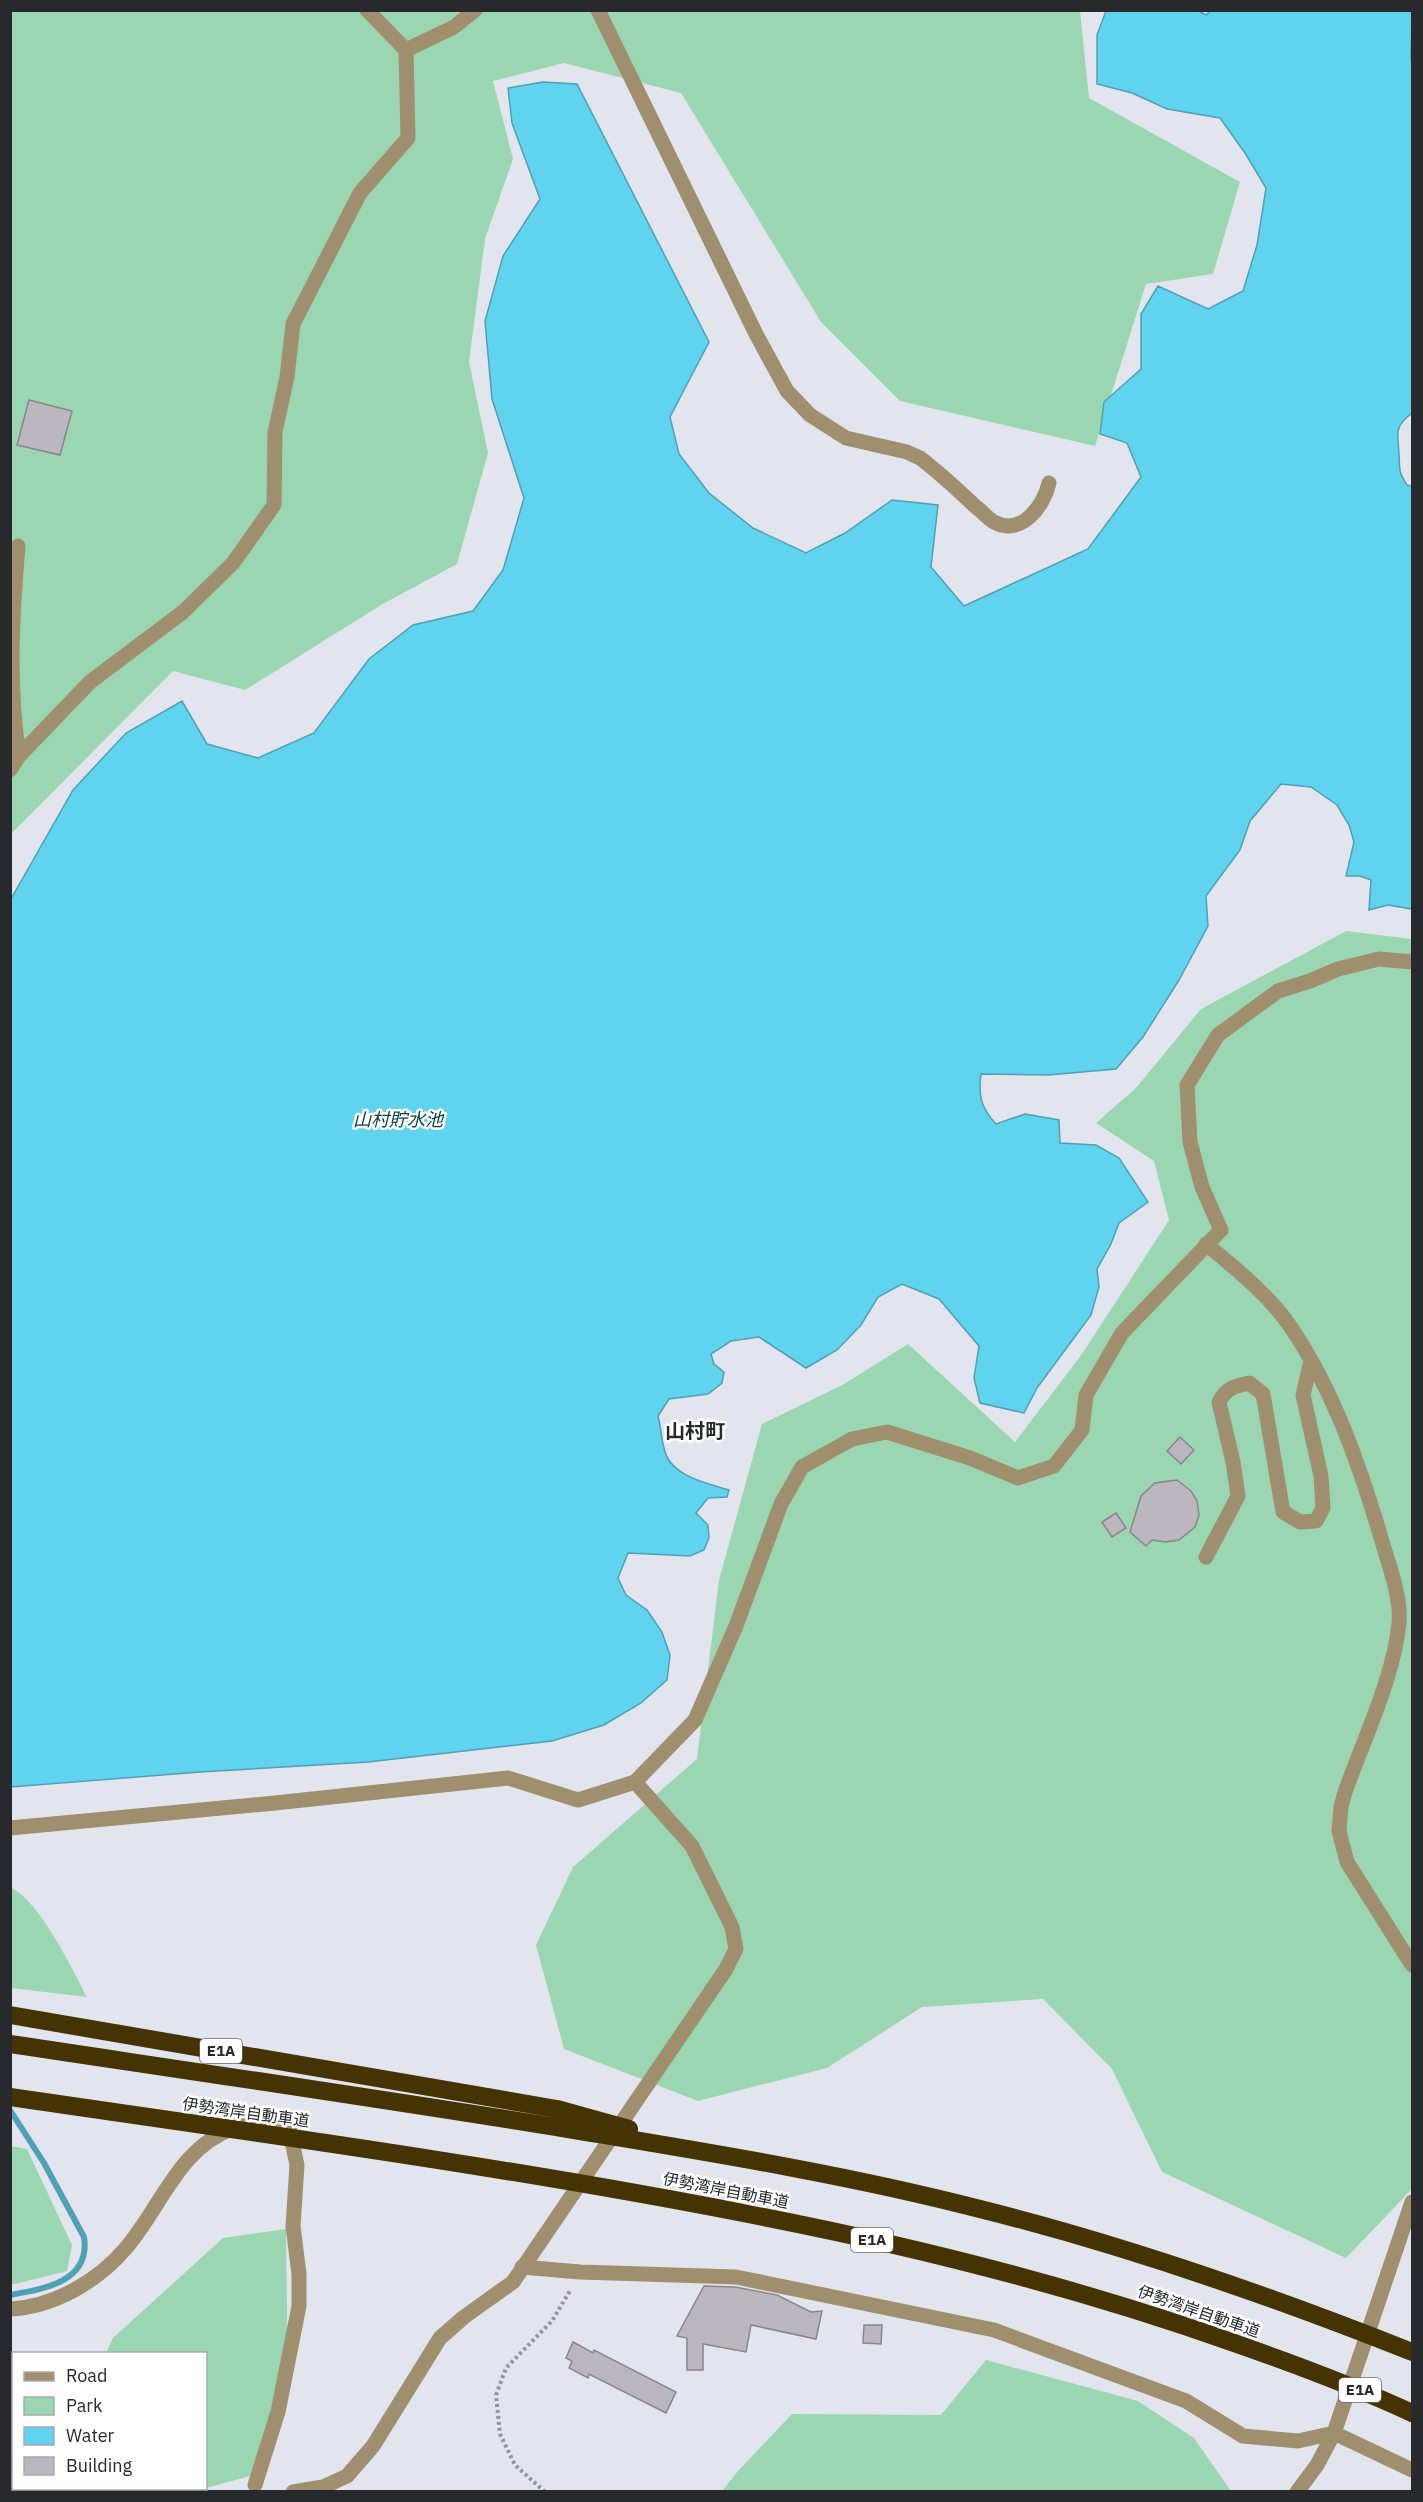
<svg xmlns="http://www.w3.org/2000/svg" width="1423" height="2502" viewBox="0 0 1423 2502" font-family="'IBM Plex Sans','Noto Sans JP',sans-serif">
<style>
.green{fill:#9bd6b2}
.water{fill:#60d3ee;stroke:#4fa0b4;stroke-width:1.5}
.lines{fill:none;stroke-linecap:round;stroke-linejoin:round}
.stream{stroke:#4fa0b4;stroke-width:6}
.building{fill:#bcb6be;stroke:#8a848c;stroke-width:1.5}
.path{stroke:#93949b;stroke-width:4;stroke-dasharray:3 3;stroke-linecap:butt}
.minor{stroke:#a08f6f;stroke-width:15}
.tertiary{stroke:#a08f6f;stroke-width:15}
.motorway{stroke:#463303;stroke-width:18}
.labels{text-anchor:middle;stroke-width:5;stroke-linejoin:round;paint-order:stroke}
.shield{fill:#fff;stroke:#68696c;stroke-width:1.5}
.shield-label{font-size:15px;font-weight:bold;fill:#28292d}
.street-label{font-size:16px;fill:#28292d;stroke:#fff}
.water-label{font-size:18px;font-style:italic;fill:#0a404b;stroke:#fff}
.quarter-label{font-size:20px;font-weight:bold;fill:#28292d;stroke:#fff}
</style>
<rect width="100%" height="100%" fill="#e3e5ee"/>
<path class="green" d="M11 11H1080L1089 98 1240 182 1213 274 1146 284 1095 446 900 401 821 322 681 93 564 63 493 81 513 159 485 239 469 362 488 453 457 564 381 605 245 690 173 671 11 834Z
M1346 931 1412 939 1411 2190 1346 2258 1162 2172 1112 2069 1043 1999 922 2007 827 2068 698 2101 564 2049 536 1945 573 1867 697 1759 719 1580 762 1424 844 1384 908 1344 1015 1442 1082 1354 1169 1220 1154 1161 1096 1123 1136 1088 1201 1009Z
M11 1888C39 1900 72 1968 87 1997L11 1988Z
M11 2146 27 2149 72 2245 67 2271 15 2284H10Z
M286 2229 288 2391 254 2475 206 2488V2354L106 2353 113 2338 223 2238Z
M986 2360 1138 2401 1194 2438 1231 2491H722L738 2471 792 2414 941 2415Z
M13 2449 14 2488 205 2489 194 2492 11 2491V2450Z"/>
<path class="water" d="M1197 10 1206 15 1211 10 1412 11 1411 60 1412 63V413C1393 428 1398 433 1399 454 1400 470 1398 471 1407 485L1412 486V909L1388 905 1369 910 1371 880 1360 876H1346L1354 842 1349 825 1337 805 1311 787 1281 784 1250 821 1240 850 1206 896 1208 926 1179 980 1143 1037 1116 1069 1048 1075 981 1074C978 1095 981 1108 996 1124L1025 1114 1059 1120 1060 1143 1096 1145 1119 1158 1148 1202 1119 1223 1111 1244 1097 1269 1099 1287 1091 1315 1037 1388 1024 1413 980 1403 974 1378 979 1346 939 1299 902 1284 878 1297 861 1325 837 1350 806 1368 759 1337 731 1341 711 1354 714 1364 724 1372 722 1383 708 1394 669 1399 658 1416C661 1427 661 1437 664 1448 669 1476 707 1483 729 1490L727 1497 708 1498 696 1513 708 1525 709 1538 704 1550 690 1556 628 1553 618 1578 626 1595 647 1610 662 1632 670 1655 667 1680 641 1703 604 1725 552 1741 368 1762 200 1772 11 1787V899L73 790 126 733 182 701 207 744 258 758 314 733 369 659 413 625 473 611 503 570 524 498 492 399 485 321 503 256 540 199 512 123 508 88 543 82 577 84 709 342 670 417 679 454 709 493 753 528 806 553 845 533 892 500 938 505 931 567 964 606 1088 549 1141 477 1127 443 1100 434 1104 402 1141 369V314L1158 286 1208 309 1243 291 1257 245 1266 188 1245 153 1220 118 1167 109 1132 93 1097 84V35L1106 11Z"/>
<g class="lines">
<path class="stream" d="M10 2110 44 2163 84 2237C91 2282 44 2289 10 2295"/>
</g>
<path class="building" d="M29 400 72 411 60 455 17 445Z
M1180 1437 1194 1450 1181 1464 1167 1451Z
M1177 1480 1191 1491 1197 1501 1199 1515 1195 1527 1179 1540 1165 1542 1152 1540 1146 1546 1130 1532 1141 1496 1155 1483Z
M1116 1513 1126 1528 1112 1537 1102 1522Z
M704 2286 735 2287 777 2295 811 2312 822 2311 816 2339 751 2325 746 2352 703 2344V2370H687V2338L677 2336Z
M864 2325H882L881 2344 863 2343Z
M573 2342 593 2353 594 2350 676 2392 666 2413 589 2374 588 2378 569 2368 572 2361 566 2358Z"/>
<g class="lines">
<path class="path" d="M545 2492 515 2465 500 2434 496 2395 506 2368 552 2321 571 2289"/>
<path class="minor" d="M598 10 756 334 787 391 810 415 846 438 907 452 920 458C940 473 958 490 976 507 982 511 988 519 994 522 1021 537 1044 506 1049 483
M406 50 454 27 475 10
M18 546C12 616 8 686 19 756
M10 770 19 756 90 682 183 612 233 563 274 505 275 432 287 377 293 324 360 193 408 138 406 50 367 10
M1206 1244C1236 1269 1268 1294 1290 1326 1335 1392 1362 1472 1384 1548 1391 1571 1401 1599 1399 1623 1394 1677 1363 1741 1345 1792L1341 1807 1339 1831 1347 1862 1412 1965
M1206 1557 1238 1496 1233 1462 1219 1402C1226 1388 1235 1386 1249 1383L1263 1394 1283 1512 1300 1522 1316 1521 1323 1508 1321 1476 1303 1395 1311 1361
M10 1828 275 1803 508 1778 578 1800 635 1782
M522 2267 580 2272 736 2277 994 2330 1186 2401 1243 2436 1298 2441 1334 2433 1412 2470
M10 2309C54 2307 98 2281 126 2248 162 2206 178 2148 234 2128 258 2119 267 2118 290 2132L297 2165 293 2226 299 2274V2306L278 2412 255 2485
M1297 2492 1317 2465 1334 2433 1412 2202"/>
<path class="tertiary" d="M293 2492 323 2487 347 2476 373 2446 440 2338 464 2317 513 2282 726 1969 736 1949 732 1927 692 1846 635 1782 695 1720 736 1626 781 1504 802 1467 852 1439 887 1432 970 1458 1018 1478 1054 1466 1082 1430 1086 1395 1122 1333 1221 1230 1202 1187 1190 1142 1187 1085 1218 1035 1278 991 1310 981 1338 969 1379 959 1412 962"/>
<path class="motorway" d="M10 2015 557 2109 629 2129
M10 2044C197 2072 383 2099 568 2129 706 2152 845 2174 980 2209 1128 2246 1271 2296 1412 2352
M10 2097C257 2133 503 2166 748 2214 914 2246 1077 2287 1237 2344 1297 2365 1356 2387 1412 2413"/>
</g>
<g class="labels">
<g class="shield">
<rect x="200" y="2039" width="42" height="24" rx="4.5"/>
<rect x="851" y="2228" width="42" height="24" rx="4.5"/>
<rect x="1339" y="2378" width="42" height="24" rx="4.5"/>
</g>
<g class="shield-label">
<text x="221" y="2056">E1A</text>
<text x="872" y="2245">E1A</text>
<text x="1360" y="2395">E1A</text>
</g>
<g class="street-label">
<text transform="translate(246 2112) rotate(8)" y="6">伊勢湾岸自動車道</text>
<text transform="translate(726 2190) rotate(11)" y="6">伊勢湾岸自動車道</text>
<text transform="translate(1199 2311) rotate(19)" y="6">伊勢湾岸自動車道</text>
</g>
<g class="water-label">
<text x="398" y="1126">山村貯水池</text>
</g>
<g class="quarter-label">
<text x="695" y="1438">山村町</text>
</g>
</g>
<rect width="1423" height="2502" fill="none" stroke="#28292d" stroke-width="24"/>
<rect x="12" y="2352" width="195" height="138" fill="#ffffff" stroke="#a9a9ab" stroke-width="1.5"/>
<rect x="24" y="2372" width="30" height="9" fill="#a08f6f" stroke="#a9a9ab" stroke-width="1.5"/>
<text x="66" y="2382" font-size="18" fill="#28292d">Road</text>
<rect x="24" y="2397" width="30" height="18" fill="#9bd6b2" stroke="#a9a9ab" stroke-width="1.5"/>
<text x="66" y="2412" font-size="18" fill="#28292d">Park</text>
<rect x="24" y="2427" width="30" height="18" fill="#60d3ee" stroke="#a9a9ab" stroke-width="1.5"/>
<text x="66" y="2442" font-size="18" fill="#28292d">Water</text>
<rect x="24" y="2457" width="30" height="18" fill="#bcb6be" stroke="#a9a9ab" stroke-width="1.5"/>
<text x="66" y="2472" font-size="18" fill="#28292d">Building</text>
</svg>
